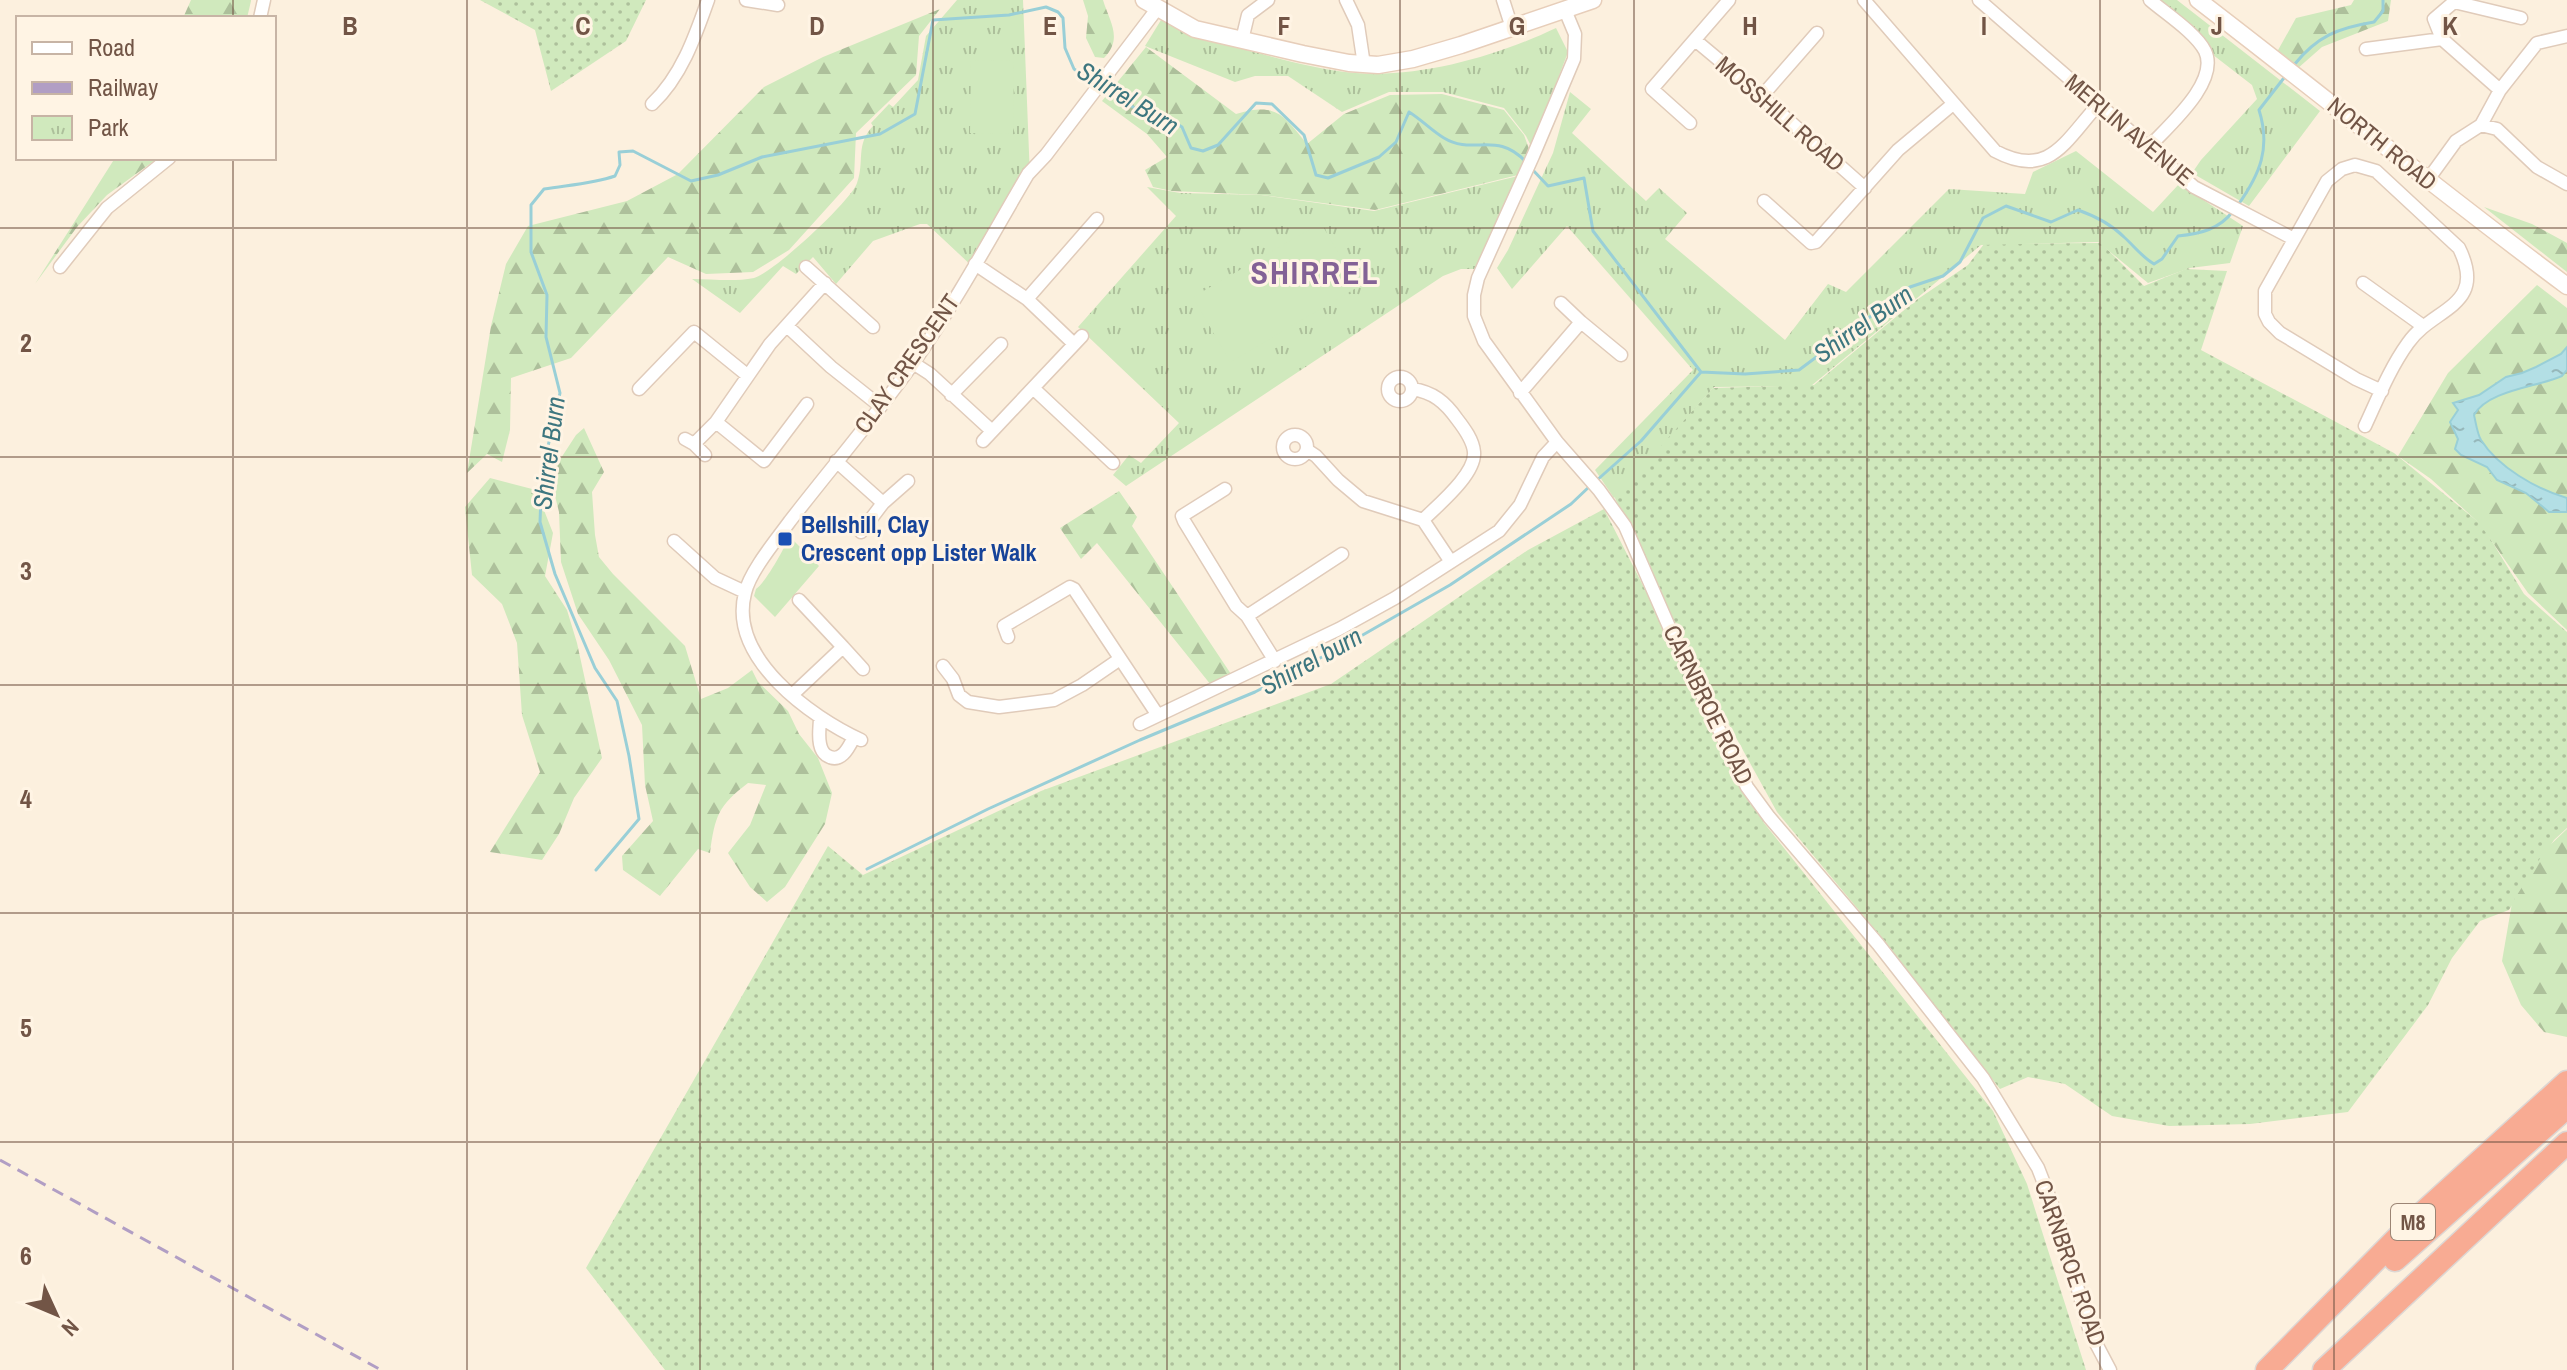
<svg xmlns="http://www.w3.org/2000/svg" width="2567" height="1370" viewBox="0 0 2567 1370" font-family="'Archivo Narrow',sans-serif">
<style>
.grass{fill:url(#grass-dots)}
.forest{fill:url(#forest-firs)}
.park{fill:url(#park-tufts)}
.garden{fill:#d0e9bd}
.water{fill:url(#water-ripples);stroke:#99cfd7;stroke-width:2}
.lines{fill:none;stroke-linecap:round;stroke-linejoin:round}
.stream{stroke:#99cfd7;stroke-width:3}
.street-casing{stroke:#e0cbba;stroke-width:15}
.secondary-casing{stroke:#e7ceba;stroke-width:19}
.highway-casing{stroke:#ddd6d3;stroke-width:25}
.street{stroke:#fff;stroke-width:12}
.secondary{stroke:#fff;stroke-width:16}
.highway{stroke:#f8ab93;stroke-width:22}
.rail{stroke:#b19ec4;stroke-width:3;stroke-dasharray:12 8;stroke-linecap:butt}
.grid{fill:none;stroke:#725546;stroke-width:2;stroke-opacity:0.55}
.transit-dot{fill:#1a4fb4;stroke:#fff4e4;stroke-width:3}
.labels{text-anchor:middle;stroke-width:6;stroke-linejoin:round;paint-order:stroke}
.shield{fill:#fff4e4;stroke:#9c8575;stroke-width:2}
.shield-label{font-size:22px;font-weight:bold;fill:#725546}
.street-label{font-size:24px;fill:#725546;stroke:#fff4e4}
.transit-label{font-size:24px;font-weight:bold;fill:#164399;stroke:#fff4e4;text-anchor:start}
.water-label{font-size:26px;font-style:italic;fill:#3d767f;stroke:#fff4e4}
.district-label{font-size:32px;font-weight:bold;letter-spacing:2px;fill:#836196;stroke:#fff4e4}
.grid-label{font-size:26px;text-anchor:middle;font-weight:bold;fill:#725546;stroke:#fff4e4;stroke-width:6;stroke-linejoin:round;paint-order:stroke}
</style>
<defs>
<pattern id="grass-dots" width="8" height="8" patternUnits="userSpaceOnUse" patternTransform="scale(2)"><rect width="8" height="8" fill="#d0e9bd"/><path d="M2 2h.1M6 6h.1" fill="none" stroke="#adc09b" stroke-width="1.8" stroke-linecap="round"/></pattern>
<pattern id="forest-firs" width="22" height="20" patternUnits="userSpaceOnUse" patternTransform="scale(2)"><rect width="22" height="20" fill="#d0e9bd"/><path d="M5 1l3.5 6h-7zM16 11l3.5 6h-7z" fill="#adc09b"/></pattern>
<pattern id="park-tufts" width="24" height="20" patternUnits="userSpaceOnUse" patternTransform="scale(2)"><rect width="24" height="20" fill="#d0e9bd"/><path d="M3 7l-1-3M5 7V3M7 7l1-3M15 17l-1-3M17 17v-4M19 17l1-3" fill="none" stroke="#adc09b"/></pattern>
<pattern id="water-ripples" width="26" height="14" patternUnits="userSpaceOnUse" patternTransform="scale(2)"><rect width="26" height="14" fill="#b3dfe5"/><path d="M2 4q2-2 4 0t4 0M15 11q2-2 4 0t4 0" fill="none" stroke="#96b8bb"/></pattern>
</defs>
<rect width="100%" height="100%" fill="#fcf0de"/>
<path class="grass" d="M480 0H646L626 41 551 91 535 30Z
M2101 243 2144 286 2186 269 2227 271 2201 350 2394 453 2482 525 2524 594 2567 632V828L2554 840 2509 910 2480 921 2452 958 2428 1005 2348 1112 2250 1124 2169 1126 2112 1116 2065 1084 2028 1077 2000 1089 1883 939 1777 812 1690 654 1614 496 1713 388 1814 385 1915 301 1968 265 1984 244Z
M1604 509 1764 823 1993 1111 2027 1184 2086 1370H665L586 1268 828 846 863 875 1041 791 1331 684 1528 550Z"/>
<path class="forest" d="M191 0H251V1L247 18H183Z
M1083 0H1103C1110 23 1123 38 1104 58L1095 57 1086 38 1088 16Z
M2354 0H2391L2388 21 2322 47 2297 69 2277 52 2296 18 2351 5Z
M940 9 919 36 916 75 856 133 854 178 789 250 753 272 706 274 668 257 571 358 511 378 510 430 502 462 487 454 467 473 491 326 506 264 528 226 627 201 678 174 764 87 823 57Z
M1146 47 1236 114C1277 102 1283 115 1307 144L1344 114 1390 95 1442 94 1504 110 1524 135 1529 149 1518 175 1375 210 1262 195 1172 191 1153 187 1145 170 1167 157 1147 134 1102 101Z
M115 158H158L107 195 77 227 35 284Z
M2484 207 2532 224 2567 243V272Z
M2537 285 2567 308V630L2528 593 2479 523 2431 479 2398 456 2448 373Z
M584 428 604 472 592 492 595 535 599 557 613 574 685 646 701 699 728 688 752 670 758 682 788 711 799 734 818 758 832 793 825 824 785 887 767 902 750 887 728 853 750 825 766 785 748 783C718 806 715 816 710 853L698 849 660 896 623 870 622 856 653 821 645 785 642 725 609 660 578 614 561 562 559 512 550 475 576 435Z
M490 478 536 490 553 533 545 576 567 610 577 643 602 758 574 798 559 834 542 860 490 852 540 772 522 715 517 643 502 604 472 575 465 507Z
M1119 491 1137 517 1132 526 1231 674 1211 685 1097 543 1081 559 1060 528Z
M2567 829V1037L2544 1032 2521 1005 2502 961 2512 903 2546 849Z"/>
<path class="park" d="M957 0H1023L1030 178 974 268 927 224H920L873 241 836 284 813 257 796 274 783 266 740 313 692 279C712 279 734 282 754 278 772 274 852 200 857 183 865 161 855 145 873 126L871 123 889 104 893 107 918 80 926 36Z
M2142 0H2177L2320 111 2249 206 2192 173 2201 160 2257 99 2252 85Z
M1161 20C1188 36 1217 42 1247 50 1280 59 1321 70 1355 73 1422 78 1497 56 1556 28L1568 52 1532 148 1526 136 1504 108 1443 92H1389L1342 112 1288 76H1255L1235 82 1145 46Z
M1570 92 1591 109 1572 133 1646 201 1659 188 1687 213 1665 239 1785 340 1828 284 1846 292 1949 189 2025 194 2033 172 2076 151 2153 212 2179 184 2243 226 2230 263 2190 268 2148 283 2098 242 1981 245 1811 386 1714 387 1614 498 1595 470 1693 370 1567 226 1512 289 1497 268 1508 250 1553 153Z
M1518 176 1477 269H1461L1443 276 1126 486 1113 475 1129 455 1141 463 1179 423 1078 327 1176 216 1147 187 1180 193 1261 195 1374 211Z"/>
<path class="garden" d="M971 60 1014 61 1013 134 970 133Z
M1321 223 1358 287 1230 362 1193 297Z
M789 536 819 566 775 617 754 596 756 589C766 582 786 546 789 536Z"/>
<path class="water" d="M2567 347V370L2562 376C2538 387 2488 390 2474 415 2476 423 2477 433 2481 440 2498 467 2536 489 2567 498V512H2549L2526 493 2497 480 2487 467 2461 455 2455 449 2458 439 2450 422 2458 410 2453 403 2479 395 2506 377 2522 373 2536 367 2561 354Z"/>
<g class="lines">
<path class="stream" d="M2294 65C2317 36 2338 28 2374 22L2383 11V0
M1101 87 1152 119 1164 116 1182 127 1191 148 1203 151 1218 145 1256 103 1272 104 1304 135 1316 175 1328 178 1379 157 1396 142 1409 112C1422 120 1432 131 1444 138 1473 156 1497 130 1526 162
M1531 168 1548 186 1584 178 1593 231 1701 372 1745 374 1799 370 1910 287 1943 276 1960 262 1983 218 2006 206 2051 222 2078 210C2095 216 2111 224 2124 237 2135 247 2142 257 2154 264L2162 259 2178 236C2200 234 2220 229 2233 211
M2238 205C2260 174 2271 148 2259 110L2287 74
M1596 481 1641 441 1701 372
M867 869 988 809 1140 740 1255 692 1347 644 1450 585 1571 504 1590 486
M596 870 639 819 629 756 617 701 595 668 555 574 540 522 542 473 560 393 546 337 547 295 531 252V205L544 189C568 185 592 184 615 176L620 165 619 152 633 151 691 181 718 175 762 157 880 134 915 114 933 20 1009 15 1046 7 1058 12 1063 18 1065 48 1074 69 1095 83"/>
<g class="street-casing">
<path id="street" d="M746 0 778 5
M1346 0 1358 25 1364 65
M1503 0 1512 28
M1864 0 1995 151C2049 180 2065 141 2098 105
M1979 0 2194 187 2294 239
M1565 10 1575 34 1574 59 1533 156 1478 278 1474 295V316L1484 341 1557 442 1599 490 1625 526 1670 629 1747 787 1769 817 1878 944 1983 1078 2038 1168 2059 1222 2090 1332 2110 1370
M260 18 264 0
M2442 39 2434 19 2454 2 2521 18
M1242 40 1248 15 1268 0
M1695 40 1743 80 1865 188
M2366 49 2442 39 2500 90
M1762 96 1817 33
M652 104C681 77 695 37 708 0
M1690 123 1652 89 1729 0
M2481 125 2500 90 2537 43 2567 36
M2148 148C2168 126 2220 82 2205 51 2196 33 2165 13 2150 0
M2427 181 2456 141 2481 125 2497 129 2537 167 2567 184
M1764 201 1811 243 1816 242 1898 150 1953 104
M975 264 1027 299 1073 343
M60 267 107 208 169 158
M806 267 873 327
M2363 283 2423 326
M1027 299 1097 219
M1581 322 1621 355
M787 326 831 367 880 406
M913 363 930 374 992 431
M1388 389a12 12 0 1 1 24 0a12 12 0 1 1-24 0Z
M1033 388 1113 463
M639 389 694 332 747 375
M1412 389C1433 392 1445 402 1457 419 1464 428 1473 440 1474 452 1476 474 1438 505 1423 520L1451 562
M1520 393 1581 322 1561 303
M951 395 1001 344
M807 404 764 461 716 422 770 344 825 283
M2365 426C2378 398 2390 368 2408 343 2433 307 2488 307 2459 248L2376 171 2355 165 2342 169 2327 181 2265 291V314L2269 322 2280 333 2356 379 2382 391
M1283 447a12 12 0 1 1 24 0a12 12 0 1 1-24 0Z
M685 439 694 444 705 455
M983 441 1082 336
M694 444 716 422
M1307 450 1316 456 1338 480 1363 501 1423 520
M836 461 883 503 908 481
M1225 489 1182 516 1184 521 1236 606 1247 616 1275 661
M861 532 883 503
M674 541 715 578 745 592
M1247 616 1342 554
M1008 637 1004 626 1070 587 1074 589 1157 714
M843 647 863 669
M943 666 953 679 959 695 968 702 999 707 1054 700 1082 685 1120 659
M792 695 843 647 799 600
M820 717C820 726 818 735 820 744 821 749 822 752 826 755 841 765 849 747 854 737
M1140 724 1339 629 1395 598 1499 531 1520 505 1543 457 1557 442
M861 740C811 717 728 658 745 593 750 571 777 539 790 521 831 468 875 417 914 362 956 302 991 237 1028 174L1046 155 1157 9"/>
</g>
<g class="secondary-casing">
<path id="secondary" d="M1144 0 1195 29 1303 54 1349 63 1378 65 1413 59 1461 45 1593 0
M2198 0C2322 95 2442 193 2567 286"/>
</g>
<g class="highway-casing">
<path id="highway" d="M2395 1260 2567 1107
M2267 1370 2416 1219 2567 1082
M2324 1370 2567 1143"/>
</g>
<use href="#street" class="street"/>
<use href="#secondary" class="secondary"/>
<use href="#highway" class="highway"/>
<path class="rail" d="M0 1160 381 1370"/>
</g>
<path class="grid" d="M233 0V18M467 0V1370M700 0V1370M933 0V1370M1167 0V1370M1400 0V1370M1634 0V1370M1867 0V1370M2100 0V1370M2334 0V1370M233 158V1370M0 228H2567M0 457H2567M0 685H2567M0 913H2567M0 1142H2567"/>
<rect class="transit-dot" x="777" y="531" width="16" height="16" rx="4"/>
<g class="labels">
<rect class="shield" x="2391" y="1204" width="44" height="36" rx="6"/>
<g class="shield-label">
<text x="2413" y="1230">M8</text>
</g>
<g class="street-label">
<text transform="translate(1780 114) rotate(41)" y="8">MOSSHILL ROAD</text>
<text transform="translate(2129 130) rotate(40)" y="8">MERLIN AVENUE</text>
<text transform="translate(2382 144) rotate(39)" y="8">NORTH ROAD</text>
<text transform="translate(907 364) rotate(-55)" y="8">CLAY CRESCENT</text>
<text transform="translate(1708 705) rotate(64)" y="8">CARNBROE ROAD</text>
<text transform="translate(2070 1263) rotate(71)" y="8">CARNBROE ROAD</text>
</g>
<g class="transit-label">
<text x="801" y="533">Bellshill, Clay<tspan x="801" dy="28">Crescent opp Lister Walk</tspan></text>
</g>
<g class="water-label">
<text transform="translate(1128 98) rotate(32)" y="9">Shirrel Burn</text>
<text transform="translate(1863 324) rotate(-35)" y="9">Shirrel Burn</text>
<text transform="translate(549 453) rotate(-83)" y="9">Shirrel Burn</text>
<text transform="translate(1311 661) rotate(-29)" y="9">Shirrel burn</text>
</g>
<g class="district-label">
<text x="1315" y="284">SHIRREL</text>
</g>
</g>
<g class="grid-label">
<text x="350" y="35">B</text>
<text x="583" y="35">C</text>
<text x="817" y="35">D</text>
<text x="1050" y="35">E</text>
<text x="1284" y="35">F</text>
<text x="1517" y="35">G</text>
<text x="1750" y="35">H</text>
<text x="1984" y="35">I</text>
<text x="2217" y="35">J</text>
<text x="2450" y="35">K</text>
<text x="26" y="352">2</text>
<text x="26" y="580">3</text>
<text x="26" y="808">4</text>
<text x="26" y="1037">5</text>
<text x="26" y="1265">6</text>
</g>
<rect x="16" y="16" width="260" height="144" fill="#fff4e4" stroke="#c7b4a5" stroke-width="2"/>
<rect x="32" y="42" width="40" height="12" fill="#ffffff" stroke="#c7b4a5" stroke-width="2"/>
<text x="88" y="56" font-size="24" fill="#725546">Road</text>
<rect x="32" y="82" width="40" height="12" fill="#b19ec4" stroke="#c7b4a5" stroke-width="2"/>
<text x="88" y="96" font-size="24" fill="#725546">Railway</text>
<rect x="32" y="116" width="40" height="24" fill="url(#park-tufts)" stroke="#c7b4a5" stroke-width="2"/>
<text x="88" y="136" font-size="24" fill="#725546">Park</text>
<g transform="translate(56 1314) rotate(134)" stroke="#fff4e4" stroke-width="6" paint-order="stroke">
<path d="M0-6L14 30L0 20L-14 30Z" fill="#725546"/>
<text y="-12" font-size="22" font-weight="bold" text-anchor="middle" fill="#725546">N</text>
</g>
</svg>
